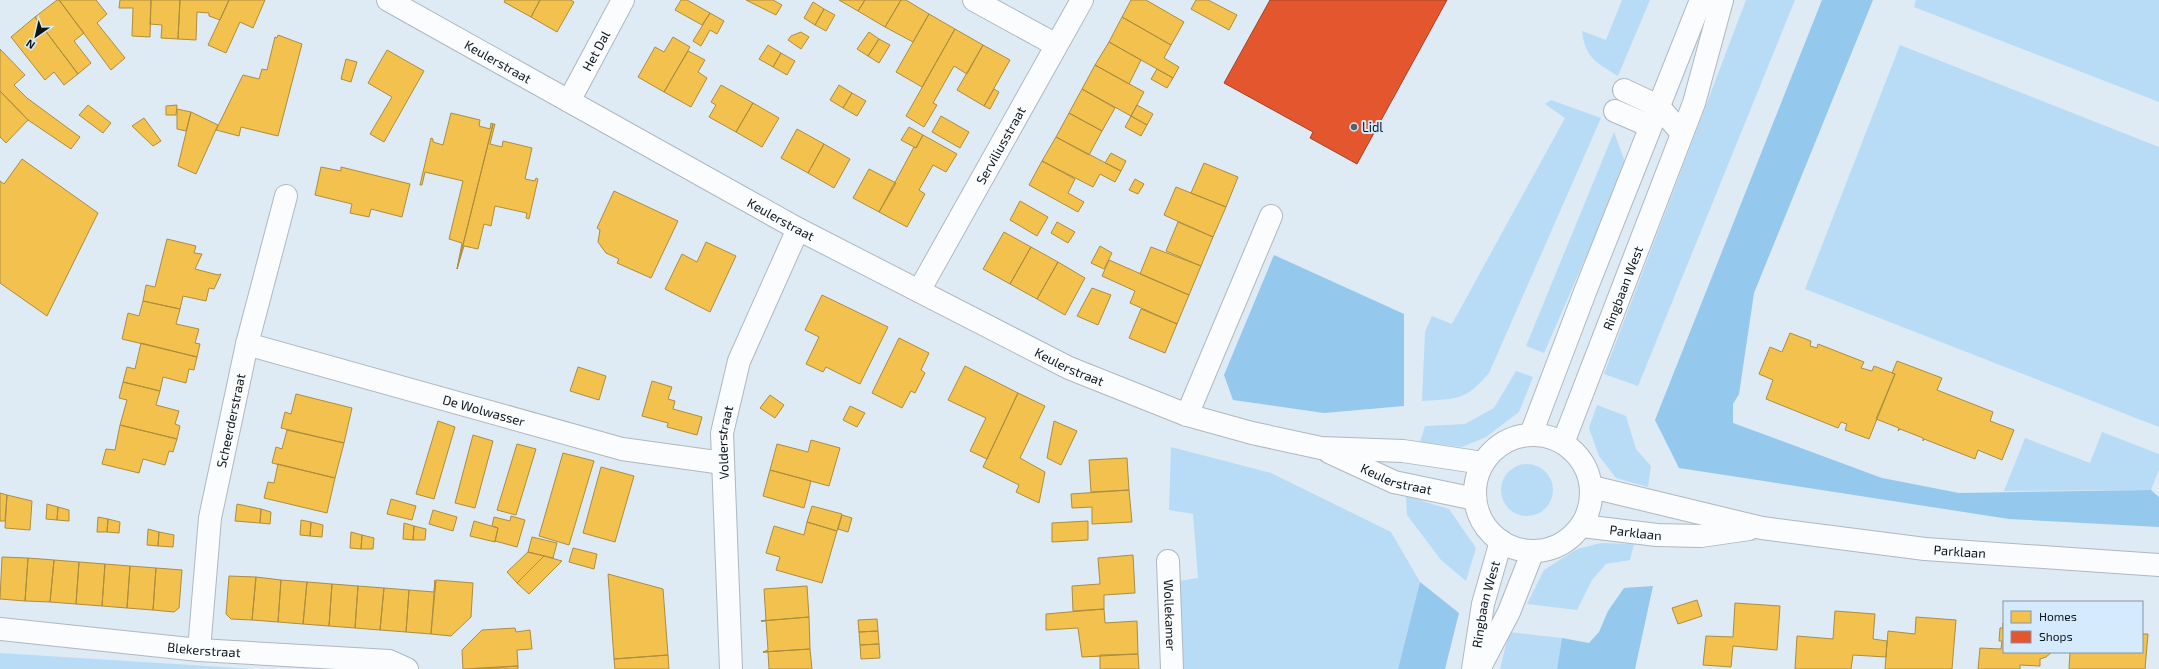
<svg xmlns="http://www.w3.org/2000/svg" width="2159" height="669" viewBox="0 0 2159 669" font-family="'Exo 2',sans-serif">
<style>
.green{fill:#b8dcf6}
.forest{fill:#94c8ed}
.homes{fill:#f2c14e;stroke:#ad8d3f}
.shops{fill:#e4572e;stroke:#a44328}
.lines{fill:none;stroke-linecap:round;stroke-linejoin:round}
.minor-casing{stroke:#afb8c0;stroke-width:24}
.tertiary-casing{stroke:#afb8c0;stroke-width:24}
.primary-casing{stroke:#afb8c0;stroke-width:24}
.minor{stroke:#fafcfd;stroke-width:22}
.tertiary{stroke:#fafcfd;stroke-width:22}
.primary{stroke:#fafcfd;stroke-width:22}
.poi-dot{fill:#566067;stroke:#d5ebfd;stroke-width:1.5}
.labels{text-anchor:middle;stroke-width:4;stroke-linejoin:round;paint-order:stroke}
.street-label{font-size:13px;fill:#0d151b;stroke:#d5ebfd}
.poi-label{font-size:13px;fill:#0d151b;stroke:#d5ebfd;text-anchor:start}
</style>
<rect width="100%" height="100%" fill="#deeaf4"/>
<path class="green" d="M1622 0H1650L1618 76C1597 63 1585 58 1582 31L1606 40Z
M1746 0H1795L1638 386 1604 374Z
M1916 0H2159V102L1914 7Z
M1900 45 2159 147V427L1805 289Z
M1551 100 1601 118 1489 373C1464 402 1458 398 1422 401L1425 332 1432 316 1452 324 1565 118 1545 104Z
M1614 132 1626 165 1544 353 1526 346Z
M1516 371 1533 377 1519 412 1486 437 1462 447 1420 442 1425 426 1465 424 1494 408Z
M1597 405 1626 416 1636 449 1651 466 1648 487 1616 478 1599 456 1589 428Z
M2102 432 2159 454V470L2151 490 2004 491 2025 438 2090 463Z
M1171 447 1271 473 1391 532 1420 582 1398 669H1180L1178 581 1198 578 1193 514 1169 510Z
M1501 490a26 26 0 1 1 52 0a26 26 0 1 1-52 0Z
M1406 496 1449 509 1476 548 1466 581 1441 560 1407 515Z
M1601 543 1634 544 1630 560 1606 564 1592 580 1577 610 1527 604 1544 570 1577 549Z
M1509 632 1562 638 1557 669H1500Z
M0 653 254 669H0Z"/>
<path class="forest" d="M1822 0H1873L1754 293 1739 394 1733 404V423L1882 478 1959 493 2151 490 2159 497V527L2009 519 1679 468 1655 420Z
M1274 255 1404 314V406L1324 413 1233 400 1224 375Z
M1420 582 1459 613 1445 669H1398Z
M1653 586 1635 669H1557L1562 638 1589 643 1599 632 1608 611 1624 588Z"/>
<path class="homes" d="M57 0H59L84 33 74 41 91 63 78 74 35 17Z
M59 0H96L107 14 97 23 125 58 111 70Z
M120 0H151L150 37 132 36 133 8H119Z
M151 0H180L178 39 161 38 162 25 150 24Z
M180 0H229L220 20 209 16V13L197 12 196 40 178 39Z
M229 0H265L253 28 240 22 226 53 208 45Z
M505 0H540L531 17 504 2Z
M540 0H571L574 2 557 32 531 17Z
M681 0H687L710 13 702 25 675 10Z
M746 0H773L782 5 776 15Z
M839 0H865L858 11Z
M865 0H901L885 27 858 11Z
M901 0H906L929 14 913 42 885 27Z
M1131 0H1146L1184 22 1171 45 1122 17Z
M1196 0H1208L1237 15 1229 30 1191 9Z
M813 2 824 9 815 25 804 18Z
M824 9 835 15 826 31 815 25Z
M710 13 724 21 717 34 710 30 701 46 693 41Z
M929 14 955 29 922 87 896 72Z
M35 17 78 74 64 85 54 72 45 80 11 37Z
M1122 17 1171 45 1164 58 1179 67 1173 78 1109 42Z
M955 29 983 45 967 74 954 66 933 103 937 105 924 127 906 116Z
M801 32 809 37 801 49 788 40 791 36Z
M869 32 879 39 868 56 857 49Z
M278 35 302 44 278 136 241 127 239 136 216 130 243 75 259 79 262 69 267 70 275 37 277 38Z
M673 37 690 47 664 92 638 77 655 47 664 52Z
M879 39 890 45 879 63 868 56Z
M1109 42 1141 60 1129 84 1095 65Z
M768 45 781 53 773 67 759 59Z
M983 45 1010 60 984 106 957 90Z
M0 49 25 75 14 85 27 98 80 137 71 149 28 120 0 91Z
M387 50 424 71 384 142 370 134 392 97 368 83Z
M688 51 705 60 698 72 707 78 691 107 664 92Z
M781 53 795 61 787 75 773 67Z
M346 59 357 62 351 82 341 79Z
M1095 65 1144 92 1131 116 1082 89Z
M1157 69 1173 78 1167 88 1151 79Z
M721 85 753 103 736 132 709 117 716 105 711 102Z
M839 85 852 93 843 108 830 100Z
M994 89 999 92 990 109 984 106Z
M1082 89 1115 108 1102 131 1069 113Z
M0 91 28 120 6 143 0 137Z
M852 93 866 101 857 116 843 108Z
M753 103 779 118 762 147 736 132Z
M88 105 111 123 103 133 79 115Z
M177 105 176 115H166V106Z
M1137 105 1153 114 1147 125 1131 116Z
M177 109 191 112 186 131 177 129Z
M191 112 218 125 196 174 178 166Z
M451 113 480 120 479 126 490 129 491 123 493 124 457 269 462 243 449 239 463 181 425 172 422 185H420L431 138 433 139V142L443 145Z
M1069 113 1102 131 1089 155 1056 137Z
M941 116 969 132 960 148 932 132Z
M1131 116 1147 125 1141 136 1125 127Z
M144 118 161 141 153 146 132 126Z
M493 124H495L490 144 502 147 503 141 532 148 525 179 535 181 536 178 538 179 529 219 526 218 527 213 495 206 491 226 484 224 478 249 464 246 457 269Z
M909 127 923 135 916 148 901 140Z
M797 129 824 144 808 173 781 158Z
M923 135 957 154 946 172 933 165 919 190 925 194 907 227 879 212 914 147 916 148Z
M1056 137 1121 171 1115 182 1100 174 1093 187 1042 161Z
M824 144 850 159 834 188 808 173Z
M1111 153 1126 161 1121 171 1105 163Z
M22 159 98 213 47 316 0 283V181L4 184Z
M1042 161 1075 179 1068 193 1084 202 1078 212 1029 185Z
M1204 163 1238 177 1226 207 1191 193Z
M321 167 341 171V167L410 184 402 217 371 209 369 217 350 213 352 204 315 195Z
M869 169 896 183 879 212 853 198Z
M1135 179 1144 184 1138 194 1129 190Z
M1176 187 1226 207 1213 237 1164 215Z
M614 191 678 221 651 278 617 263 619 259 606 253 598 242 600 230 597 228Z
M1020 201 1048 217 1037 236 1010 220Z
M1057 222 1075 232 1068 243 1051 233Z
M1178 222 1213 237 1201 266 1166 251Z
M1004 232 1031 247 1010 284 983 269Z
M167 239 196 246 194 253 202 254 195 269 218 275 221 274 214 289 209 288 206 301 183 296 180 309 143 301 146 285 155 287Z
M706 242 736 256 710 312 665 289 682 254 697 262Z
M1100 246 1112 253 1104 269 1091 263Z
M1031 247 1058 262 1037 299 1010 284Z
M1151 247 1201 266 1189 295 1140 274Z
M1109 260 1189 295 1177 324 1130 303 1135 291 1102 276Z
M1058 262 1085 278 1065 315 1037 299Z
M1092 288 1111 295 1098 325 1077 316Z
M822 295 888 327 860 384 826 367 823 372 806 364 819 337 805 330Z
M143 301 180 309 176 324 199 329 195 343 200 344 197 357 122 339 128 313 139 316Z
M1141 309 1177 324 1165 353 1129 338Z
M1790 333 1811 341 1810 346 1817 348 1818 344 1864 362 1861 368 1872 371 1874 366 1895 374 1869 439 1845 430 1847 424 1841 422 1838 428 1766 399 1773 380 1759 374 1770 347 1782 352Z
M899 338 929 353 921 370 925 373 915 393 911 391 902 408 872 393Z
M141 343 197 357 194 370 189 369 186 383 163 377 160 391 123 382 127 367 135 369Z
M1897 361 1942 378 1937 390 1993 412 1990 421 2014 430 2002 460 1978 450 1975 459 1924 439 1923 441V438L1900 429 1898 431 1899 428 1876 419 1895 374 1892 373Z
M965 366 1018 393 987 459 970 451 986 418 948 400Z
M578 367 606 376 599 400 570 391Z
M652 381 672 387 668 399 675 401 673 409 702 417 697 435 667 427 668 423 642 416Z
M123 382 160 391 156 405 179 411 175 424 180 426 177 439 120 425 127 400 119 398Z
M1018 393 1045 406 1020 458 1045 472 1039 503 1016 492 1019 485 983 467Z
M296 394 352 408 344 443 281 428 285 412 291 414Z
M770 395 784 405 775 418 760 408Z
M850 406 865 413 857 427 843 420Z
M438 421 455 427 434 499 416 494Z
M1054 421 1077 431 1061 465 1047 458Z
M120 425 177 439 173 452 169 451 165 465 143 459 139 473 102 464 106 449 115 450Z
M287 430 344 443 335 478 272 463 276 447 282 449Z
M473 435 493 441 475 508 455 503Z
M811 440 840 448 829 486 770 470 777 444 808 452Z
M517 444 536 449 516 515 497 510Z
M563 453 594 461 569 545 539 536Z
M1127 458 1129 490 1091 492 1089 460Z
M278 464 335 478 327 513 264 498 268 482 274 483Z
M601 467 634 476 615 542 583 533Z
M770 470 811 481 804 508 763 496Z
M1129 490 1132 522 1092 524V507L1072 508 1071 494Z
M0 493 7 495 5 521H0Z
M7 495 32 501 30 530 5 528Z
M391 499 416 506 412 520 387 514Z
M47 504 58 507 57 520 46 519Z
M237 504 261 509 260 523 235 521Z
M812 506 842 514 837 531 807 522Z
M58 507 69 510V521L57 520Z
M261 509 271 512 270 524 260 523Z
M433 510 457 517 453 531 429 524Z
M842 515 852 518 848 532 838 529Z
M511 516 525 520 517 547 495 541 498 528 492 526 494 517 510 521Z
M98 517 108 519 107 532H97Z
M108 519 120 522 119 533 107 532Z
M301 520 311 522 310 536 300 535Z
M474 521 498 528 495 542 470 536Z
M1088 521V540L1052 542V523Z
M311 522 323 525 322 537 310 536Z
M807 522 837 531 822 583 776 570 780 557 766 553 774 526 804 535Z
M404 523 414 526 413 540 403 539Z
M414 526 426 529 425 540H413Z
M148 529 159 532 158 546 147 545Z
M159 532 174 535 173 547 158 546Z
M351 532 362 535 361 549 350 548Z
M362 535 374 538 373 549H361Z
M532 537 557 543 553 558 528 552Z
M573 548 597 554 594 569 569 562Z
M528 552 544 556 517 583 507 572Z
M1133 555 1135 593 1104 595V609L1073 611 1072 586 1100 584 1098 558Z
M544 556 562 561 529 594 517 583Z
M2 557 28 558 25 601 0 599Z
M28 558 54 560 50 602 25 601Z
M54 560 79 562 76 604 50 602Z
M79 562 105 564 102 606 76 604Z
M105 564 130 566 127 608 102 606Z
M130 566 156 568 153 610 127 608Z
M156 568 182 570 179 608 174 612 153 610Z
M608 574 663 589 668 655 614 659Z
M229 576 256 577 252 620 231 619 226 614Z
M256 577 281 580 278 622 252 620Z
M281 580 307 582 303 624 278 622Z
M435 580 431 634 406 632 409 590 434 592Z
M436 580 473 583 471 617 451 636 431 634Z
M307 582 332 584 329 626 303 624Z
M332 584 358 586 355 628 329 626Z
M358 586 384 588 380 630 355 628Z
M807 586 809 617 761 621 766 620 764 589Z
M384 588 409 590 406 632 380 630Z
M1697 600 1702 616 1678 624 1672 608Z
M1735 603 1780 606 1777 650 1733 646 1731 667 1703 665 1706 636 1733 637Z
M1104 609 1105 623 1137 621 1138 654 1082 657 1078 628 1046 630V614Z
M1835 611 1875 614 1873 639 1887 641 1886 657 1853 655 1851 669H1795L1797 636 1833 639Z
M809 617 810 649 763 652 768 650 766 621H761Z
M1916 617 1956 620 1952 669H1885L1888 631 1915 634Z
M877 619 878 631 859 632 858 620Z
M2003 623 2004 652H2052L2046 657 2040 659V666L2020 665V669H1978L1980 648 2001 649 2002 641H1999L2000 628H2003Z
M515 628 516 632 530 630 532 649 517 650 518 666 463 669 462 650 482 630Z
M878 631 879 644 860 645 859 632Z
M2142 634H2148L2145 669H2069L2070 652H2142Z
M879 644 880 658 861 659 860 645Z
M810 649 812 669H769L768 652H763Z
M1138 654 1139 669H1100V655Z
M668 655 669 669H615L614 659Z
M518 666V669H474Z"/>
<path class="shops" d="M1270 0H1447L1357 164 1310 138 1313 132 1224 83Z"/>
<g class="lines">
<g class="minor-casing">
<g id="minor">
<path d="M974 0 1056 45"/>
<path d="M1624 90 1658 106 1682 133"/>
<path id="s1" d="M569 101 623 0"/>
<path d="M1615 111 1650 126"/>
<path id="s2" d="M919 291 1082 0"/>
<path id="s3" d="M247 344 622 449 723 463"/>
<path d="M1187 415 1271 216"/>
<path id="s4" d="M1168 561 1172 669"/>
<path id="s5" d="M0 629 199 650 389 661 407 669"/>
<path id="s6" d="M199 650 210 518 247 344 286 196"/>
<path id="s7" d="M731 669 722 433 739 361 798 229"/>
</g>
</g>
<g class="tertiary-casing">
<g id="tertiary">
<path id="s8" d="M388 0 798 229 1069 368 1187 415 1252 433 1321 448 1403 451 1483 463"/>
<path id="s9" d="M1329 452 1394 482 1475 499"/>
<path id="s10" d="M1592 487 1762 528 1925 549 2159 565"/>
<path id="s11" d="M1582 526 1657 535 1701 536 1749 529"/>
</g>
</g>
<g class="primary-casing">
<g id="primary">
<path d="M1531 434 1585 292 1701 0"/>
<circle cx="1533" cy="493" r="58"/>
<path id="s12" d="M1563 443 1694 103 1722 0"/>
<path id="s13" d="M1473 669 1483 604 1501 541"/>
<path d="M1479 669 1509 612 1533 551"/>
</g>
</g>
<use href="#minor" class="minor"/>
<use href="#tertiary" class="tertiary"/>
<use href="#primary" class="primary"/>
</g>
<circle class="poi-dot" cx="1354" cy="127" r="4"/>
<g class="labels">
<g class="street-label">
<text dy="5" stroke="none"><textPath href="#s1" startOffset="57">Het Dal</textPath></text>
<text dy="5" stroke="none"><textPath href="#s8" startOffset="126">Keulerstraat</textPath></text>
<text dy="5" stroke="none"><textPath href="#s2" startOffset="167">Serviliusstraat</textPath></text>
<text dy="5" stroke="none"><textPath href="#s8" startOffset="450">Keulerstraat</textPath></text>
<text dy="5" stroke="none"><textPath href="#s12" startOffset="166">Ringbaan West</textPath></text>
<text dy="5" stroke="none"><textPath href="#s8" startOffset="774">Keulerstraat</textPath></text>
<text dy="5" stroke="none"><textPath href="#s3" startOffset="246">De Wolwasser</textPath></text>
<text dy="5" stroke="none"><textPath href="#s6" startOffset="232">Scheerderstraat</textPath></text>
<text dy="5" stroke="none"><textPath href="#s7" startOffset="227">Volderstraat</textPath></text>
<text dy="5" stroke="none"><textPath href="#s9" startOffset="73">Keulerstraat</textPath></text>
<text dy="5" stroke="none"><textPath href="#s11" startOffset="54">Parklaan</textPath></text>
<text dy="5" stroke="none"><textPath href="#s10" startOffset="374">Parklaan</textPath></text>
<text dy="5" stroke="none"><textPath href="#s13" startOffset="66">Ringbaan West</textPath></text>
<text dy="5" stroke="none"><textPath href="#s4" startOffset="54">Wollekamer</textPath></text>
<text dy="5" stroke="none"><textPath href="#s5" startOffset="205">Blekerstraat</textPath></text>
</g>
<g class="poi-label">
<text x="1362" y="132">Lidl</text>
</g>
</g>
<rect x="2003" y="601" width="140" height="52" fill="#d5ebfd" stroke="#8595a3"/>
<rect x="2011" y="611" width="20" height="12" fill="#f2c14e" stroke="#8595a3"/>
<text x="2039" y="621" font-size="12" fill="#0d151b">Homes</text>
<rect x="2011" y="631" width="20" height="12" fill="#e4572e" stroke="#8595a3"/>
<text x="2039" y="641" font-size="12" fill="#0d151b">Shops</text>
<g transform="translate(36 36) rotate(214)" stroke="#d5ebfd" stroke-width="3" paint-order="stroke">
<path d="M0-3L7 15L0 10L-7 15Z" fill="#0d151b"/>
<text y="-6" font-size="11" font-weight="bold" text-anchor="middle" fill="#0d151b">N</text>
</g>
</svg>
